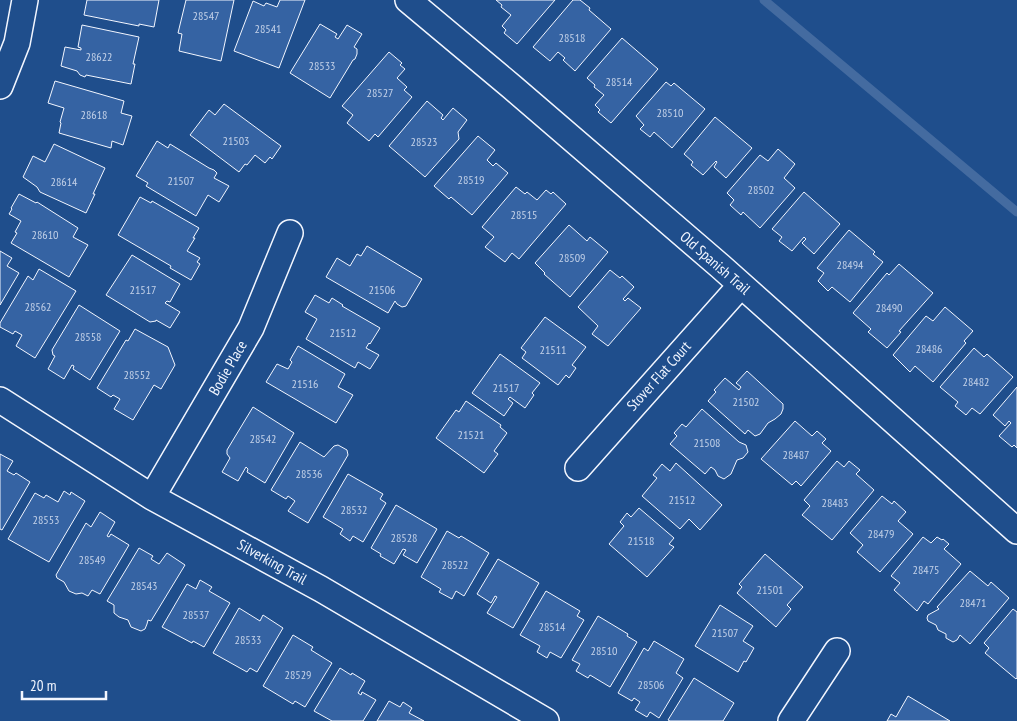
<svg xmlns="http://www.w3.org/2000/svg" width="1017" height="721" viewBox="0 0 1017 721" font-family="'PT Sans Narrow',sans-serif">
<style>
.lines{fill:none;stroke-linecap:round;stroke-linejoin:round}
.stream{stroke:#446ba0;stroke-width:9}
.building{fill:#3563a3;stroke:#f2f6ff}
.minor-casing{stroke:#f2f6ff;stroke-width:28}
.minor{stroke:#1f4e8c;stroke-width:25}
.labels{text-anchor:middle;stroke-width:4;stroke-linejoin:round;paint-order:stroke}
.number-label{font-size:12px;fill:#c3d1e8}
.street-label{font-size:15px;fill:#f2f6ff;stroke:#1f4e8c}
</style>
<rect width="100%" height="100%" fill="#1f4e8c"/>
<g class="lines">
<path class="stream" d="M764 0 1017 212"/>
</g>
<path class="building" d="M87 0H159L154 27 139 24V26L84 15Z
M186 0H234L221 61 179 51 182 34 178 33Z
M280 0H305L279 68 234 51 253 1 264 6 266 3 277 7Z
M496 0H555L517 44 504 33 506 30 502 26 511 15 501 7 502 5Z
M573 0H580L590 8 589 10 611 29 575 71 563 60 565 58 558 52 550 61 533 47Z
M320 24 337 34 335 37 338 39 347 25 362 34 354 47 357 49V54L355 59 353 60 330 98 290 73Z
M82 25 139 37 133 64H135L131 84 86 75 85 77 80 75 77 71 61 66 65 47 81 50V48L78 47Z
M622 38 658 69 611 123 598 112 600 110 595 105 604 95 594 87 595 85 587 78Z
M389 52 402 63 400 65 405 69 397 78 407 87 404 90 412 97 378 137 375 134 369 141 347 123 353 115 342 106Z
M55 81 124 101 121 113 132 116 123 145 112 141 111 148 59 133 61 123 60 122 64 108 48 103Z
M666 82 671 86 674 83 705 109 672 148 654 132 650 137 640 129 644 125 636 116Z
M427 101 443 115 441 118 443 120 453 108 467 120 458 132 459 139 425 177 389 146Z
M224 104 281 146 272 159 270 157 265 163 255 155 247 165 245 164 239 172 190 135 209 110 215 115Z
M715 117 752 148 726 178 714 167 717 162 716 161 703 175 691 165 693 162 684 154Z
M478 136 495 150 487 160 493 166 496 163 508 173 472 215 451 197 449 199 434 186Z
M157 141 168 148 170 144 209 168 214 170 217 173 214 178 229 186 219 202 208 195 196 216 146 186 148 183 136 176Z
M54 144 105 168 93 194H95L86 213 40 192 37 187 23 177 33 156 45 162Z
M778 149 795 164 784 178 795 188 760 228 743 212 741 215 730 205 734 200 727 193 760 155 768 161Z
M516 187 525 194 527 192 537 200 546 190 551 194 553 192 566 204 519 259 512 253 505 262 485 247 494 237 482 227Z
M804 192 840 224 814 254 802 243 806 239 804 237 792 251 779 241 782 237 772 229Z
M19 194 36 203 37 202 78 228 73 237 88 245 69 277 11 243 17 233 15 232 21 221 9 214 12 209 11 208Z
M140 197 151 203 152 201 199 228 193 238H195L187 251 200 258 197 262 200 264 191 280 170 268 171 266 118 235Z
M569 225 587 241 590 237 608 252 570 297 544 274 545 273 535 263Z
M849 230 875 252 873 254 883 262 850 302 832 287 828 291 818 281 824 273 817 268Z
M367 246 422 279 406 306 402 307 397 304 395 301 388 313 326 277 337 258 350 266 357 254 361 256Z
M0 251 12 258 7 266 19 273 0 305Z
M132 255 180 284 170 302 167 301 165 303 180 312 170 328 156 320V321L150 322 106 295Z
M899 264 933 293 899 331 901 332 887 348 868 332 871 329 853 313 887 273 889 275Z
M39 269 76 291 35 358 16 346 22 335 15 331 13 334 0 327V323L28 276 33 280Z
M610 270 620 278 622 276 634 287 623 299 625 301 628 298 641 308 608 346 592 334 598 326 578 307Z
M315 295 329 303 332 298 343 305 342 306 380 328 370 344 369 343 366 348 379 355 370 369 358 362 355 368 306 339 317 319 305 312Z
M79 305 120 331 90 380 73 369 74 366 72 365 64 379 48 369 55 356 53 355 52 350Z
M945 307 973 331 964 341 966 343 933 382 915 366 910 372 893 355 926 316 933 321Z
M545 317 586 347 572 365 576 368 569 378 566 375 558 385 522 358 526 352 521 348Z
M135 329 168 347 175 365 161 389 154 385 133 420 114 409 120 399 113 395 111 397 97 388 126 340 128 341Z
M298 346 345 374 338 387 353 395 336 423 266 382 277 364 288 369 292 362 290 360Z
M974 348 984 357 987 354 1013 377 980 414 972 408 966 415 955 406 958 402 940 387Z
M500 354 540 383 532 393 534 395 525 408 510 397 508 399 513 403 504 416 472 393Z
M747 371 783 404V409L781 414 775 419 768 423 760 434 755 436 748 430 745 434 708 401 716 392 714 390 725 378 739 390 741 387 736 383Z
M1017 387V448L1014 445 1012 447 999 436 1011 423 1009 421 1005 426 993 415Z
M466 401 501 425 500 427 507 433 494 451 498 454 484 473 436 438 456 410 459 412Z
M253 407 294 433 265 483 247 472 248 469 246 467 238 481 222 472 230 458 227 454V450Z
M702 409 739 442 746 445 748 452 743 458 737 460 731 474 724 479 718 476 715 470 711 467 705 474 670 444 677 436 674 433 682 424 686 427Z
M795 421 812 436 817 431 826 439 822 443 831 451 801 486 796 481 792 485 761 459Z
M300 442 324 457 334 446 338 445 347 450 348 455 308 523 288 511 295 501 288 496 286 499 271 490Z
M0 454 13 461 7 471 14 475 16 473 30 482 2 530 0 529Z
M837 461 844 467 849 461 860 470 856 474 874 490 832 540 802 515 810 506 804 500Z
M676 463 722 505 700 530 689 519 680 529 642 496 657 478 653 475 662 464 670 471Z
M348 474 383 494 380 499 386 503 363 542 353 536 350 541 340 534 343 529 323 517Z
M64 491 70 495 71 492 85 501 49 562 8 539 35 493 44 498 46 495 58 502Z
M882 496 892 504 894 501 906 512 898 521 913 534 880 572 857 552 863 545 850 533Z
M396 505 437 529 417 563 403 555 406 550 403 549 394 564 380 556 381 554 371 548Z
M639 508 674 538 669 544 674 547 647 577 609 544 624 526 620 522 627 513 631 517Z
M100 512 115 522 107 536 109 537 111 534 129 545 100 594 92 590 88 596 82 593 76 594 69 591 64 582 57 578 56 575 86 523 91 527Z
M447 531 459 538 461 536 489 553 464 596 456 591 452 599 439 592 441 589 421 577Z
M923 537 931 543 937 537 942 540 943 539 949 544 944 549 961 564 928 604 924 601 917 611 894 590 900 583 891 576Z
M139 548 153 556 151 559 159 564 167 553 185 565 151 621 148 620 147 624 145 629 141 631 131 627 128 620 119 617 114 613V605L107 601Z
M765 554 803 587 787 605 791 609 776 627 737 593 742 587 739 584Z
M498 559 539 583 513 628 487 613 497 597 495 596 491 603 477 594Z
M970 571 988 586 991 582 1009 598 970 644 960 635 957 640 953 642 946 638V634L938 630 936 625 928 621 927 618 928 615 939 609 937 607Z
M200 580 212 587 209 591 230 603 204 647 193 641 192 643 162 627 187 584 196 589Z
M546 591 580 611 577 616 584 620 561 658 550 652 547 658 537 652 540 646 520 635Z
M720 605 753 626 743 641 754 648 746 662 744 661 738 672 695 646Z
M239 608 260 621 263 615 283 628 257 672 250 668 247 672 213 653Z
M1013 609 1017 612V678L1016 679 985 653 989 648 984 643Z
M598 616 628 634 627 636 637 642 610 687 590 675 588 678 576 671 580 664 572 660Z
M293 635 313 647 311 650 332 663 305 707 295 701 293 704 263 686Z
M654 641 684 659 676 673 683 678 659 718 650 712 647 717 635 710 640 702 634 698 632 701 618 693 644 648 648 651Z
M340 668 351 675 352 673 365 681 358 693 361 695 362 692 376 700 363 721H332L314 711Z
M694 678 734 703 723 721H670L668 720Z
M908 696 950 721H887L891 714 896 717Z
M389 701 400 707 403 702 412 708 409 713 424 721H377Z"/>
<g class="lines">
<g class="minor-casing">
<path id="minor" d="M408 0 512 87 720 266 1017 531
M0 86 17 43 25 0
M0 400 152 497 321 589 546 721
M578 468 741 285
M152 497 251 328 290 233
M791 721 837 651"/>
</g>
<use href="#minor" class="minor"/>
</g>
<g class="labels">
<g class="number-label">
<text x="206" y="20">28547</text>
<text x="268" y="33">28541</text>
<text x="572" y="42">28518</text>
<text x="99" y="61">28622</text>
<text x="322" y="70">28533</text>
<text x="619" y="86">28514</text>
<text x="380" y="97">28527</text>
<text x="670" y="117">28510</text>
<text x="94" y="119">28618</text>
<text x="236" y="145">21503</text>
<text x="424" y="146">28523</text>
<text x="471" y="184">28519</text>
<text x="181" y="185">21507</text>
<text x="64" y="186">28614</text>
<text x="761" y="194">28502</text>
<text x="524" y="219">28515</text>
<text x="45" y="239">28610</text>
<text x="572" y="262">28509</text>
<text x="850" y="269">28494</text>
<text x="143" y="294">21517</text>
<text x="382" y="294">21506</text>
<text x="38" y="311">28562</text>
<text x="889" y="312">28490</text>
<text x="343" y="337">21512</text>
<text x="88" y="341">28558</text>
<text x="929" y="353">28486</text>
<text x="553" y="354">21511</text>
<text x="137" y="379">28552</text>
<text x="976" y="386">28482</text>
<text x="305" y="388">21516</text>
<text x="506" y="392">21517</text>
<text x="746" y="406">21502</text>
<text x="471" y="439">21521</text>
<text x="263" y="443">28542</text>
<text x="707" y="447">21508</text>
<text x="796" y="459">28487</text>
<text x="309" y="478">28536</text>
<text x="682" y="504">21512</text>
<text x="835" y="507">28483</text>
<text x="354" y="514">28532</text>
<text x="46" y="524">28553</text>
<text x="881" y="538">28479</text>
<text x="404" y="542">28528</text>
<text x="641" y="545">21518</text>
<text x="92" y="564">28549</text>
<text x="455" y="569">28522</text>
<text x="926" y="574">28475</text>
<text x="144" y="590">28543</text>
<text x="770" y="594">21501</text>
<text x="973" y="607">28471</text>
<text x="196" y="619">28537</text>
<text x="552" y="631">28514</text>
<text x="725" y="637">21507</text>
<text x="248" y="644">28533</text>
<text x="604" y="655">28510</text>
<text x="298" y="679">28529</text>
<text x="651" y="689">28506</text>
</g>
<g class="street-label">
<text transform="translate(715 263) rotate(41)" y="5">Old Spanish Trail</text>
<text transform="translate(228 368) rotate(-60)" y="5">Bodie Place</text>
<text transform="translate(659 376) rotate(-48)" y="5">Stover Flat Court</text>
<text transform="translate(272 562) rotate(29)" y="5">Silverking Trail</text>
</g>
</g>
<path d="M22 691v8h84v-8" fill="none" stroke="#f2f6ff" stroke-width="2.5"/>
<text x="30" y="691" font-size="15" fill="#f2f6ff" stroke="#1f4e8c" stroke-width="4" paint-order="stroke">20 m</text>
</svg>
